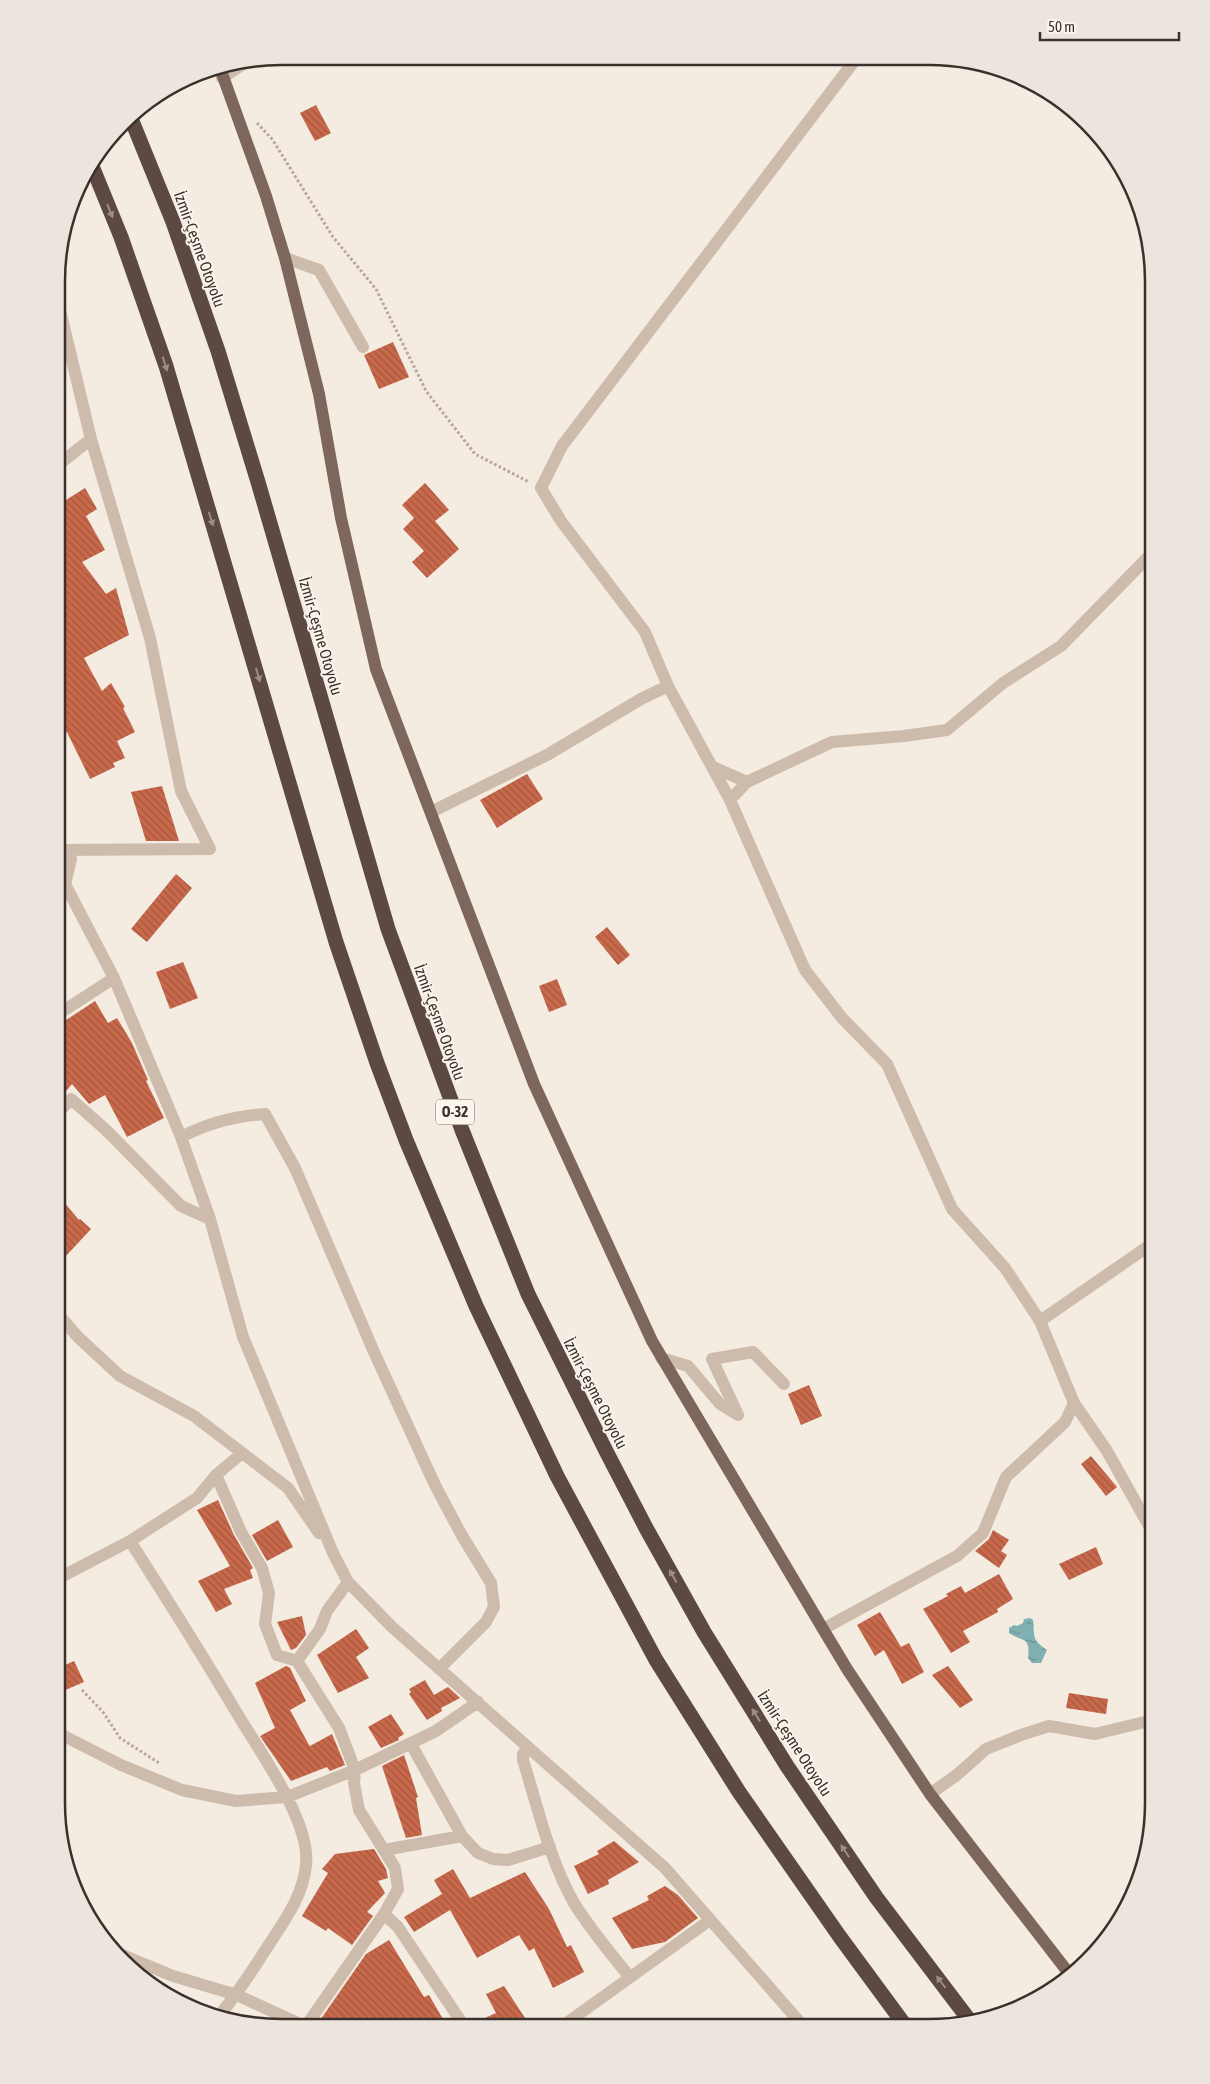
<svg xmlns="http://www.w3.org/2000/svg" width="1210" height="2084" viewBox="0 0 1210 2084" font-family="'Asap Condensed',sans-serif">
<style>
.water{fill:url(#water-ripples)}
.building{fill:url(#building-back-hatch)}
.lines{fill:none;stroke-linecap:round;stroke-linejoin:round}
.path{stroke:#b9a596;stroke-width:3;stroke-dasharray:2.5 2.5;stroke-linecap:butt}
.minor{stroke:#cdbbac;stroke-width:12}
.major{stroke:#7d675c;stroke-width:12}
.highway{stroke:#5c4a42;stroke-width:15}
.oneway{fill:#9c8e87}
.labels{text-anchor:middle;stroke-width:4;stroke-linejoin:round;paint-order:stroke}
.shield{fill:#fbf5ee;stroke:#756b66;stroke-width:1}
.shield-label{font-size:15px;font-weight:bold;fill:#3b302b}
.street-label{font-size:16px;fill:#3b302b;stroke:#fbf5ee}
.rim{fill:none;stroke:#3b302b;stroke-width:2.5}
</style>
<defs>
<pattern id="water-ripples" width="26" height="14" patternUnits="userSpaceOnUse" patternTransform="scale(1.25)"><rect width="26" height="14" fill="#7fb0b2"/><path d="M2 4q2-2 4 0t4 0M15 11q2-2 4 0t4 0" fill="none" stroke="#699091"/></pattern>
<pattern id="building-back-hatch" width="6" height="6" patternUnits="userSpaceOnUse" patternTransform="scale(1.25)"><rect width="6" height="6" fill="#c8694b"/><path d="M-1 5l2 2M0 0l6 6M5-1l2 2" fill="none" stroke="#a4573f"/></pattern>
</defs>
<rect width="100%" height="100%" fill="#f4ebe1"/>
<path class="water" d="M1030 1618 1033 1620C1035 1637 1031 1639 1047 1650L1041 1663H1032L1028 1658C1031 1635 1021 1642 1009 1633V1628L1014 1625 1017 1626 1023 1623 1024 1619Z"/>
<path class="building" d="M316 105 331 133 315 141 300 113Z
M393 342 409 377 379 389 364 355Z
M425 483 449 510 435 521 459 549 427 578 412 562 424 551 403 529 414 518 402 505Z
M85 488 97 509 86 516 105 550 82 562 106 594 116 588 129 635 84 658 102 691 111 683 125 707 123 708 135 732 117 741 125 758 113 763 115 767 90 779 67 732 62 735 58 726V505Z
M527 774 543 799 497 828 480 800Z
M162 786 179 841H146L131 792Z
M176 874 192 888 147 942 131 929Z
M607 927 630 955 618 965 595 937Z
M183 962 198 998 170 1009 156 972Z
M557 979 567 1005 549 1012 539 986Z
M95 1001 108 1023 117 1018 132 1043 148 1080 146 1081 164 1118 127 1137 105 1095 89 1104 72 1084 57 1102V1026Z
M57 1194 79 1220 80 1219 91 1229 66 1256 57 1248Z
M809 1385 822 1416 801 1425 788 1394Z
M1091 1456 1117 1487 1106 1496 1081 1464Z
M218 1500 234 1535 253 1568 250 1570 253 1578 224 1589 232 1604 216 1612 198 1581 230 1566 197 1510Z
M278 1520 293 1547 267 1561 252 1535Z
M993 1530 1009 1540 1001 1551 1007 1555 999 1568 975 1551 989 1539Z
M1096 1547 1103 1564 1069 1580 1059 1564Z
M999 1574 1013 1599 997 1609 998 1612 963 1631 970 1642 951 1653 923 1609 948 1596 946 1594 961 1586 965 1593Z
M880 1612 901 1647 909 1643 924 1672 902 1684 884 1650 875 1656 857 1625Z
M302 1616 306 1635 296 1648 291 1650 277 1622Z
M356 1629 369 1648 356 1657 369 1678 338 1693 317 1655Z
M74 1661 84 1682 56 1694V1669Z
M286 1666 290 1668 306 1701 290 1710 309 1745 310 1746 332 1734 345 1765 330 1771 327 1767 291 1781 260 1736 275 1728 255 1683Z
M948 1666 973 1700 960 1708 932 1675Z
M425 1680 434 1695 448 1687 460 1698 441 1708 442 1711 427 1720 409 1694 411 1692 409 1689Z
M1069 1693 1108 1699 1106 1714 1066 1708Z
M391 1714 404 1734 398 1738 399 1740 381 1748 368 1727Z
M404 1755 418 1797 416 1798 422 1835 406 1838 382 1766Z
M614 1841 639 1862 608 1880 609 1884 588 1894 574 1866 599 1854 597 1851Z
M374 1849 386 1869 388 1878 378 1881 385 1893 367 1912 373 1916 352 1945 328 1928 326 1931 302 1916 328 1873 322 1869 335 1854Z
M453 1869 470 1898 525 1872 549 1909 567 1947 571 1945 584 1972 553 1988 534 1948 529 1951 519 1935 477 1958 450 1910 414 1932 404 1917 442 1894 434 1880Z
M665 1886 678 1895 698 1918 665 1942 632 1949 612 1918 649 1900 647 1896Z
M389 1940 424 1997 429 1995 447 2026H316L366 1954Z
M504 1986 527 2021 516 2027 472 2026V2024L496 2013 486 1994Z"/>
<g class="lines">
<path class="path" d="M257 123 272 139 333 237 376 289 426 391 475 454 529 482
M82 1690 103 1712 120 1738 159 1763"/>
<path class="minor" d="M222 78 245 63
M285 258 319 270 363 347
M58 465 91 439
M668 686 645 632 561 521 541 488 562 446 855 60
M713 767 747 782
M730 800 747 782 832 742 904 736 947 730 1003 683 1061 646 1154 551
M431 812 547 755 641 699 668 686 730 800 805 970 842 1018 887 1064 952 1209 1005 1268 1040 1321 1074 1403 1065 1422 1006 1477 983 1533 957 1556 823 1629
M57 846 58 850 71 859 65 884 114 978 181 1137 210 1219 243 1337 333 1553 348 1582 392 1627 665 1868 804 2027
M57 850 210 849 181 791 150 638 91 439 58 302
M57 1015 114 978
M57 1114 71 1099 106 1130 181 1206 210 1219
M181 1137C208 1123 235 1116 265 1114L295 1168 374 1352 435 1485 461 1534 491 1583 494 1607 486 1622 439 1669
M57 1313 78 1337 120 1376 194 1416 288 1488 319 1533
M1040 1321 1153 1243
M661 1358 688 1366 720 1404 738 1415 712 1359 753 1352 784 1384
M1074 1403 1107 1451 1153 1533
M216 1475 241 1532 262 1568 269 1593 265 1624 277 1655 297 1661 339 1728 355 1770 354 1783 359 1810 395 1868 398 1889 384 1914
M130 1541C167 1599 203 1656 238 1715 260 1752 311 1822 306 1865 303 1896 285 1920 268 1946 252 1971 237 1995 218 2017
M57 1579 130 1541 197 1498 216 1475 241 1454
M297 1661 320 1629 327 1611 348 1582
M56 1735 64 1736 121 1765 182 1790 236 1801 287 1797 355 1770 436 1731 478 1702
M411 1744 462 1836 478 1853 493 1859 508 1860 550 1847
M527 1746 523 1755V1760C538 1808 549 1859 574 1903 590 1929 610 1953 629 1976
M930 1794 958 1774 986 1749 1021 1735 1049 1726 1095 1734 1153 1720
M384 1850 462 1836
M115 1952 173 1976 237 1995 304 2026
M306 2026 384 1914 398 1927 464 2026
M561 2027 710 1920"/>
<path class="major" d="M220 68 266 196 285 258 319 394 341 518 376 669 534 1084 652 1341 823 1629 847 1669 930 1794 1071 1976"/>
<path class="highway" d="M130 116 173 222 218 351 258 482 388 929 462 1130 528 1294 606 1451 646 1528 704 1632 787 1766 876 1897 970 2021
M92 166 121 237 166 366 336 942 377 1063 406 1140 476 1306 557 1476 656 1660 739 1792 840 1937 907 2028"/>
</g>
<defs><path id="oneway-solid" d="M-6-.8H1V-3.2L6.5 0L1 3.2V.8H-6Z" transform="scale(1.25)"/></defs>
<g class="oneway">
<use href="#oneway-solid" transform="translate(110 211) rotate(68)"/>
<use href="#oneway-solid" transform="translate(165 364) rotate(72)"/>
<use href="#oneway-solid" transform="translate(211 519) rotate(73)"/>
<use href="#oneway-solid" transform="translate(258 675) rotate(74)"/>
<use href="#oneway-solid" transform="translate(673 1576) rotate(-119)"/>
<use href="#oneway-solid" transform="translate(756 1715) rotate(-122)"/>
<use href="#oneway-solid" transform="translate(845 1851) rotate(-124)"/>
<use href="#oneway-solid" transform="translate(941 1982) rotate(-127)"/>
</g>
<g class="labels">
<rect class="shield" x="436" y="1099.5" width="38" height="25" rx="4"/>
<g class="shield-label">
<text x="455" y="1117">O-32</text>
</g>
<g class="street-label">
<text transform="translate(200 249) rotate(70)" y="6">İzmir-Çeşme Otoyolu</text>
<text transform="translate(321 636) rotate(74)" y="6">İzmir-Çeşme Otoyolu</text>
<text transform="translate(440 1022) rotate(70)" y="6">İzmir-Çeşme Otoyolu</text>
<text transform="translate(596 1393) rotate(63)" y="6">İzmir-Çeşme Otoyolu</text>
<text transform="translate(795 1743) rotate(57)" y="6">İzmir-Çeşme Otoyolu</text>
</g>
</g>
<path d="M0 0H1210V2084H0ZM281 65H929A216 216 0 0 1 1145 281V1803A216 216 0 0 1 929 2019H281A216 216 0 0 1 65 1803V281A216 216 0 0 1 281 65Z" fill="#ece5de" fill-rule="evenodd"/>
<path class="rim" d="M281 65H929A216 216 0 0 1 1145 281V1803A216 216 0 0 1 929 2019H281A216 216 0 0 1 65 1803V281A216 216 0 0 1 281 65Z"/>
<path d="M1040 32v8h139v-8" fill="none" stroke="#3b302b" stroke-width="2.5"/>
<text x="1048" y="32" font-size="15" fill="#3b302b" stroke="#fbf5ee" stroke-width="4" paint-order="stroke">50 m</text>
</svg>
